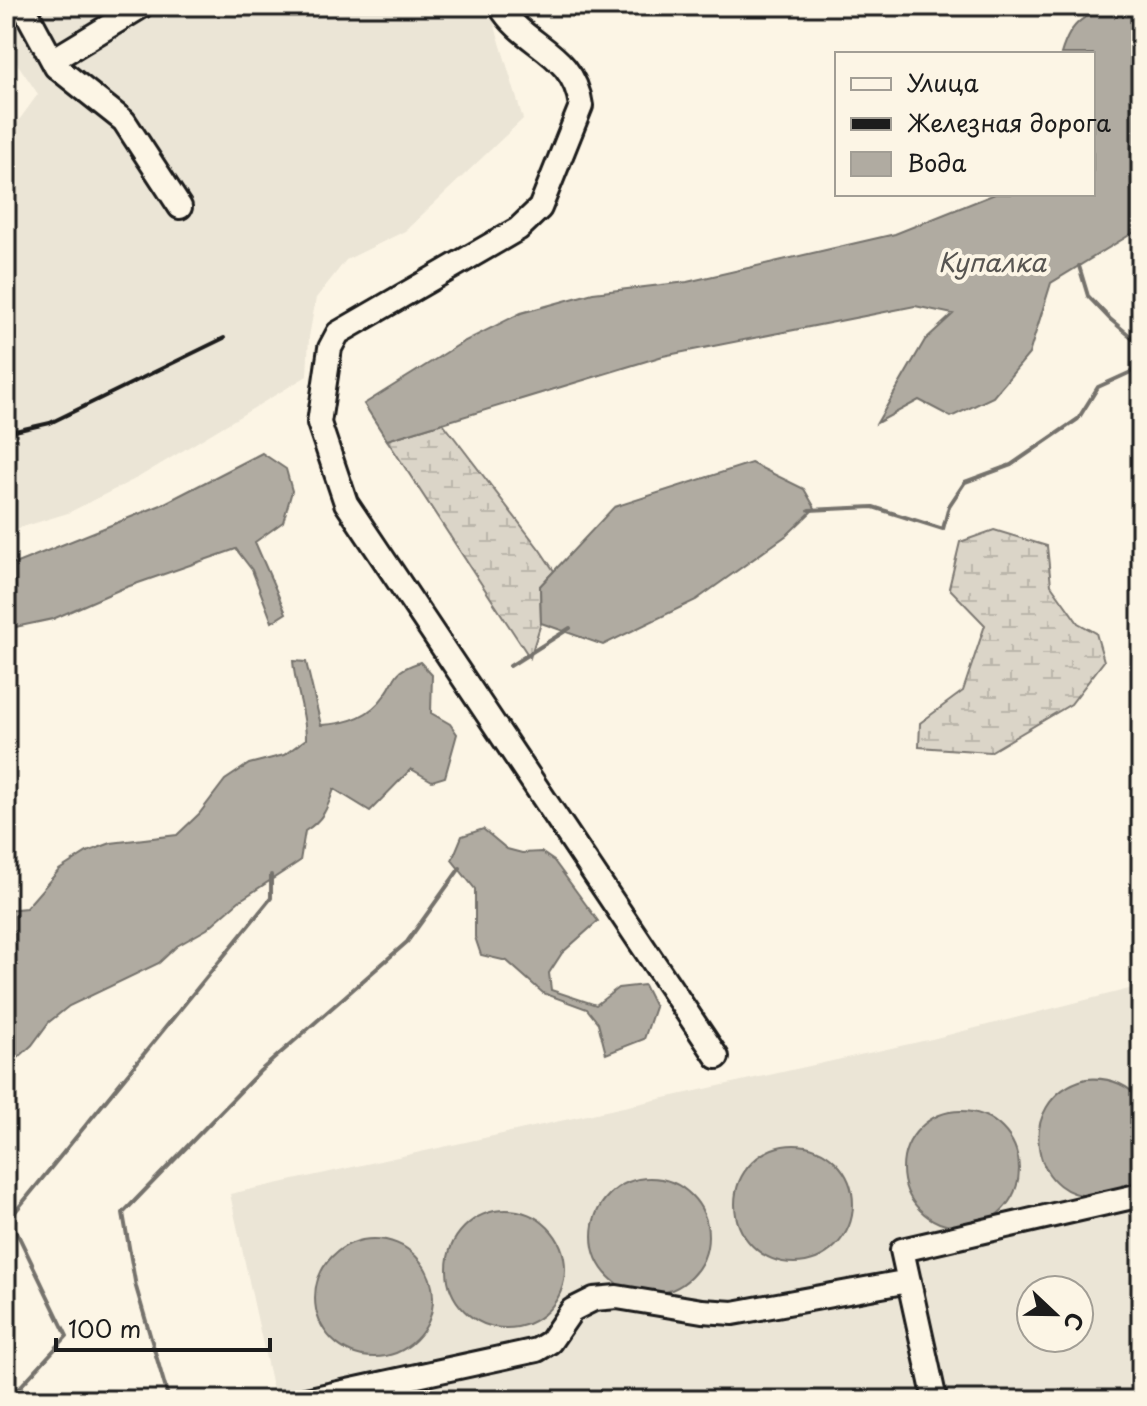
<svg xmlns="http://www.w3.org/2000/svg" width="1147" height="1406" viewBox="0 0 1147 1406" font-family="'Playpen Sans',sans-serif">
<style>
.built{fill:#ebe5d6;fill-rule:evenodd}
.wetland{fill:url(#wetland-marsh);stroke:#7c7872;stroke-width:2}
.water{fill:#b0aba1;stroke:#75726c;stroke-width:2}
.lines{fill:none;stroke-linecap:round;stroke-linejoin:round}
.stream{stroke:#75726c;stroke-width:4}
.minor-casing{stroke:#1c1c1c;stroke-width:28}
.minor{stroke:#fcf5e5;stroke-width:22}
.rail{stroke:#1c1c1c;stroke-width:4}
.labels{text-anchor:middle;stroke-width:8;stroke-linejoin:round;paint-order:stroke}
.water-label{font-size:26px;font-style:italic;fill:#575551;stroke:#fcf5e5}
</style>
<defs>
<pattern id="wetland-marsh" width="20" height="14" patternUnits="userSpaceOnUse" patternTransform="scale(2)"><rect width="20" height="14" fill="#dbd5c8"/><path d="M1 5h8M5 5V1M11 12h8M15 12V8" fill="none" stroke="#bbb6ab"/></pattern>
</defs>
<rect width="100%" height="100%" fill="#fcf5e5"/>
<filter id="ink" filterUnits="userSpaceOnUse"><feTurbulence type="fractalNoise" baseFrequency=".0125" numOctaves="2"/><feDisplacementMap in="SourceGraphic" scale="16" xChannelSelector="R" yChannelSelector="G"/><feConvolveMatrix kernelMatrix="1 2 1 2 8 2 1 2 1" color-interpolation-filters="sRGB"/></filter>
<g filter="url(#ink)">
<path class="built" d="M6 6H489L523 119 405 231 346 260 316 298 309 337 307 376 139 477 68 513 6 532V138L38 94 6 47Z
M1141 986V1400H275L230 1194 932 1039ZM1031 1290H1079V1338H1031Z"/>
<path class="wetland" d="M443 423 540 550 554 571 540 586 541 623 530 658 387 440Z
M994 530 1047 546 1051 585 1078 623 1096 633 1104 661 1071 704 990 752 919 747 920 723 963 691 985 625 949 588 960 542Z"/>
<path class="water" d="M1121 6 1141 7V228L1051 283 1029 354 993 397 951 417 919 400 877 423 925 340 953 314 915 306 663 356 387 440 364 404 463 342 521 313 593 293 687 282 895 234 995 194H1093V54H1061C1072 17 1086 15 1121 6Z
M262 453 286 469 292 491 283 522 255 542 286 613 272 622 252 570 236 549 121 589 53 619 6 629V564L17 563 161 505Z
M751 463 804 489 815 508 787 535 696 600 603 645 541 623 540 586 614 507Z
M293 661 306 662 321 725C345 724 369 718 384 696 400 674 390 673 420 662L432 675 431 713 450 724 457 734 445 777 432 781 411 769 370 811 334 789C327 809 323 820 305 831L300 861 239 901 207 929 177 946 159 963 69 1006 49 1022 32 1045 6 1069V910L26 908 59 870 87 852 111 843 177 835 199 814 225 780 249 764 284 755 306 739C306 712 295 688 293 661Z
M483 829 507 849 522 853 541 852 554 861 598 921 562 953 549 973 551 990 596 1005 618 988 644 985 655 1007 644 1039 606 1054 598 1023 587 1009 543 993 507 961 481 955 475 937V889L452 860 462 836Z
M1086 1079C1107 1077 1126 1083 1141 1100V1175C1129 1187 1120 1191 1103 1194 1032 1209 1010 1099 1086 1079Z
M903 1169a58 58 0 1 1 116 0a58 58 0 1 1-116 0Z
M735 1204a59 59 0 1 1 118 0a59 59 0 1 1-118 0Z
M592 1236a58 58 0 1 1 116 0a58 58 0 1 1-116 0Z
M447 1269a59 59 0 1 1 118 0a59 59 0 1 1-118 0Z
M315 1298a59 59 0 1 1 118 0a59 59 0 1 1-118 0Z"/>
<g class="lines">
<path class="stream" d="M1079 266 1088 296 1110 319 1141 345
M809 510 873 507 943 529 949 506 965 482 1011 465 1078 419 1098 387 1131 372 1141 362
M510 666 570 628
M6 1210 67 1336 8 1400
M6 1223 271 898V875
M169 1400 136 1287 123 1213 260 1071 407 942 460 868"/>
<g class="minor-casing">
<path id="minor" d="M23 6 56 67 124 121 180 207
M500 6C524 47 574 51 581 106L540 208 518 229 338 333 330 348 319 423 346 503 717 1057
M53 60 142 6
M306 1400 537 1350 550 1342 572 1310 594 1299 617 1297 702 1311 733 1313 909 1281
M935 1400 902 1250 1141 1195"/>
</g>
<use href="#minor" class="minor"/>
<path class="rail" d="M6 433 50 423 224 338"/>
</g>
</g>
<g class="labels">
<g class="water-label">
<text x="992" y="272">Купалка</text>
</g>
</g>
<rect width="1147" height="1406" fill="none" stroke="#fcf5e5" stroke-width="32"/>
<rect x="16" y="16" width="1115" height="1374" fill="none" stroke="#1c1c1c" stroke-width="3" filter="url(#ink)"/>
<rect x="835" y="52" width="260" height="144" fill="#fcf5e5" stroke="#a29e95" stroke-width="2"/>
<rect x="851" y="78" width="40" height="12" fill="#fcf5e5" stroke="#a29e95" stroke-width="2"/>
<text x="907" y="92" font-size="24" fill="#1c1c1c">Улица</text>
<rect x="851" y="118" width="40" height="12" fill="#1c1c1c" stroke="#a29e95" stroke-width="2"/>
<text x="907" y="132" font-size="24" fill="#1c1c1c">Железная дорога</text>
<rect x="851" y="152" width="40" height="24" fill="#b0aba1" stroke="#a29e95" stroke-width="2"/>
<text x="907" y="172" font-size="24" fill="#1c1c1c">Вода</text>
<g transform="translate(1055 1314) rotate(112)"><circle r="38" fill="#fcf5e5" stroke="#a29e95" stroke-width="2"/>
<path d="M0-6L14 30L0 20L-14 30Z" fill="#1c1c1c"/>
<text y="-12" font-size="22" font-weight="bold" text-anchor="middle" fill="#1c1c1c">С</text>
</g>
<path d="M56 1338v12h214v-12" fill="none" stroke="#1c1c1c" stroke-width="4"/>
<text x="68" y="1338" font-size="24" fill="#1c1c1c" stroke="#fcf5e5" stroke-width="6" paint-order="stroke">100 m</text>
</svg>
